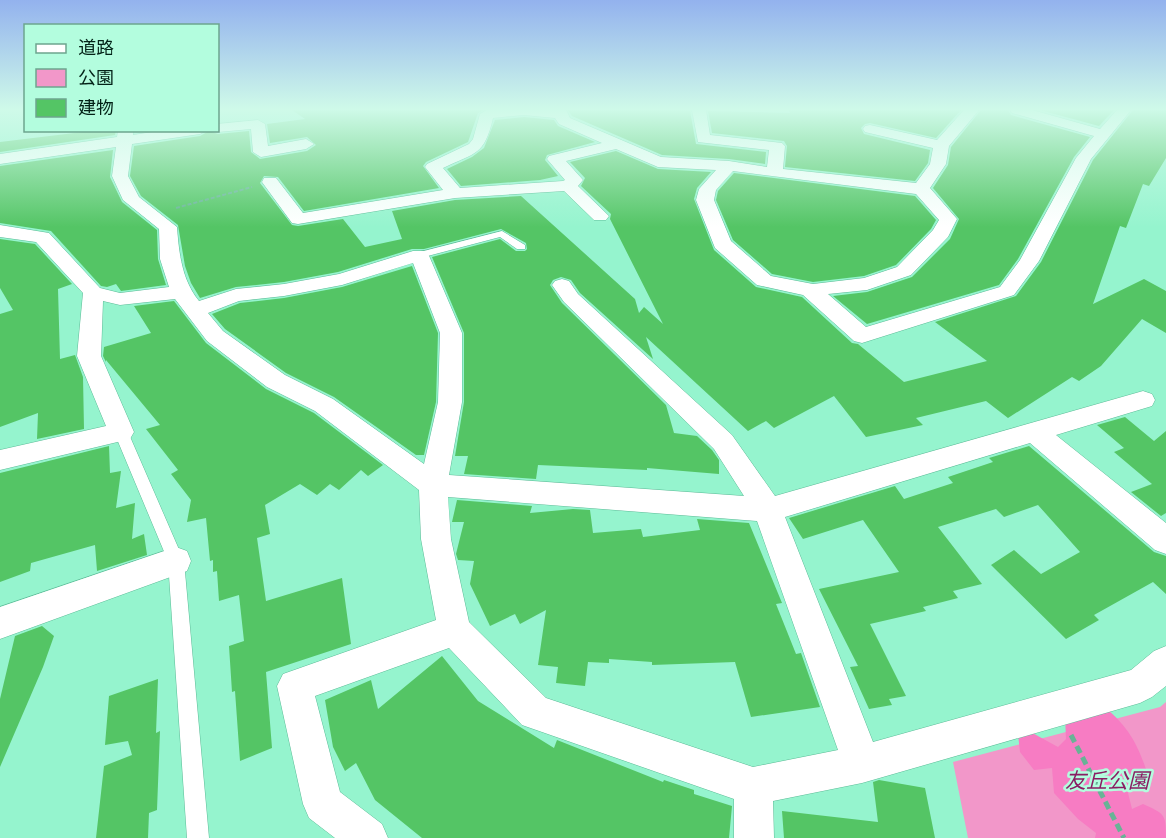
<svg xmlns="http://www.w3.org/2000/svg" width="1166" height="838" viewBox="0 0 1166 838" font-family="'Times New Roman','Noto Sans JP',serif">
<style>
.green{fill:#f297c9}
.forest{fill:#f77cc3}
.building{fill:#54c565}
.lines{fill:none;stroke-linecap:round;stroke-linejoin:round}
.service-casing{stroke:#5cbb97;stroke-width:1}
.minor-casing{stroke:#5cbb97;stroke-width:1}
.path-far1{stroke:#68b396;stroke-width:2;stroke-dasharray:4 2;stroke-linecap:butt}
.path{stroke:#68b396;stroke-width:5;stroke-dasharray:8 4.5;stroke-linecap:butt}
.service{fill:#fff;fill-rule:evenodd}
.minor{fill:#fff;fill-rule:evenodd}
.labels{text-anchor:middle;stroke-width:5;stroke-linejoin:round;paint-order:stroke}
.near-park-label{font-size:21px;font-style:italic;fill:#8a1d63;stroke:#b3fdde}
</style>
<rect width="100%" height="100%" fill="#95f4ce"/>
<path class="green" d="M1166 702V838H968L953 762 1160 707Z"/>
<path class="forest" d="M1102 705C1127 725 1137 742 1147 772L1142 788 1127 789 1132 809 1143 804C1165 814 1166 814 1166 838H1095L1096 833 1078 819 1054 793 1052 768 1034 770 1020 752 1018 734 1027 730 1058 747 1066 739 1065 716Z"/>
<path class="building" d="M292 110H483L478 113 468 142 426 162 423 166 439 188 304 211 278 177 264 176 260 183 292 225 298 226 343 219 365 247 402 239 392 211 455 200 521 196 635 299 639 313 644 307 663 324 610 219 611 214 581 186 585 178 570 162 616 151 658 169 711 172 697 188 694 199 714 250 756 287 802 297 852 343 858 344 904 382 987 361 935 322 1016 296 1041 262 1093 160 1133 110H1166V158L1149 186 1143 184 1126 228 1120 226 1093 304 1144 279 1166 291V333L1142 319 1101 366 1079 381 1072 377 1008 418 986 401 916 418 923 425 866 437 834 396 774 428 766 421 748 431 646 337 653 359 580 293 571 280 561 277 553 280 550 285 562 303 666 405 674 433 697 436 712 450 719 460V474L647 468V470L538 465 536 479 464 474 468 456H455L464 402V333L432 257 500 239 516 251H525L527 249 526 243 501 229 424 249H412L338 272 284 282 236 287 200 298 191 283 185 266 178 225 141 196 130 176 134 146 200 136 209 131 218 134 249 131 251 152 260 159 307 151 316 145 307 137 270 143 267 124 305 119Z
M568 110H687L690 111 696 144 766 152 765 164 729 159 662 155 572 116Z
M789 110H961L936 138 870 123 865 124 861 128 864 134 930 150 928 163 915 181 785 167 787 146 784 141 712 133 708 111 790 113Z
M981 110H1008L1011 115 1090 137 1074 157 1018 259 999 285 867 324 833 296 867 292 912 277 950 239 959 219 933 188 948 165 951 147Z
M1040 110H1114L1099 126Z
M524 117 554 120 558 126 595 142 547 155 545 160 558 176 540 180 461 186 447 169 472 157 484 148 495 120Z
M99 130H116L115 135 0 152V142Z
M113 150 110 177 122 202 157 230 158 259 166 285 121 291 116 284 107 287 101 286 51 231 0 223V166Z
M734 173 915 196 936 220 931 229 896 265 864 276 813 282 772 274 733 240 716 200 718 191Z
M0 239 35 244 72 284 58 289 60 359 75 355 83 377 84 429 37 439 38 413 0 427V314L13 310 0 288Z
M412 266 438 333 436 402 424 455H416L334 397 286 373 225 329 212 314 240 303 284 298 342 287Z
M174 301 206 343 266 389 314 413 383 465 368 476 361 470 339 490 330 484 317 495 300 484 265 505 270 534 257 538 266 601 342 578 351 644 266 672 272 748 240 761 235 691 232 692 229 646 244 641 239 595 219 601 217 571 213 572V560L210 561 206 518 187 522 191 500 171 474 178 470 146 429 160 425 106 360V362L103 356 104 347 151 333 134 306Z
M1125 417 1154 441 1166 431V513L1161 516 1131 492 1152 484 1114 452 1124 448 1097 425Z
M109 446 110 473 121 471 116 508 135 503 132 539 144 534 147 555 97 571 95 545 31 563 30 571 0 582V473Z
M1029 446 1154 552 1166 556V594L1153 582 1094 615 1099 620 1066 639 991 565 1014 550 1041 574 1080 552 1038 505 1004 517 996 509 938 527 982 584 953 591 958 598 923 607 926 611 870 624 906 696 889 699 892 705 869 709 850 667 858 666 819 589 899 572 863 520 803 539 789 518 895 486 904 499 953 483 948 477 993 462 989 458Z
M457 500 532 506 530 513 573 509 590 510 593 533 641 529 643 537 700 530 697 519 749 523 782 603 776 604 796 654 801 653 820 707 751 717 735 662 652 665V662L609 659V663L588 662 585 686 556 683 558 667 538 665 546 610 520 624 515 614 490 626 470 584 474 561 458 560 456 554 464 522H452Z
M42 626 54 636 43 667 0 767V699L15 636Z
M442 656 478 701 554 748 557 740 663 782 664 780 694 790V794L732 806 729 838H422L375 800 356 763 345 771 333 747 325 700 371 680 378 709Z
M158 679 156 733 160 731 157 810 149 813 148 838H96L104 766 132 755 128 741 105 745 109 696Z
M879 780 925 788 935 838H784L782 811 878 822 873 782Z"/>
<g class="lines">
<g class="service-casing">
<path id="service" d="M502 231 525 245V249H517L500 237 420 258 415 255 416 253Z
M121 427 126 428 128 432 184 561 209 838H187L168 561 114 432 116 428Z"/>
</g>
<g class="minor-casing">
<path id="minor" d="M487 110H566L570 118 661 157 729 161 767 167 769 150 698 142 692 110H706L710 135 782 143 785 146 783 169 916 183 930 164 933 148 865 132 863 129 865 126 870 125 937 140 964 110H979L949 146 946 164 930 188 957 219 948 237 911 275 867 290 828 294 866 327 1000 287 1020 260 1076 158 1094 136 1012 113 1010 110H1032L1100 129 1117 110H1131L1091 159 1039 261 1014 295 862 343 854 341 803 295 757 285 715 248 696 200 699 189 716 170 658 167 616 149 566 161 583 180 578 186 609 216 606 220H594L564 191 455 198 298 224 292 223 262 182 264 178H276L303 213 443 190 425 167 427 164 469 144 473 139 480 114ZM524 115 555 118 559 124 602 143 549 156 547 159 565 180 563 181 460 188 443 168C476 152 484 156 493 118ZM733 171 916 194 939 220 933 230 897 267 864 278 813 284 771 276 731 241 714 200 716 190Z
M258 120 265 124 268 146 306 139 314 144 306 149 261 157 253 152 251 129 218 132 212 130H218V124Z
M118 130H133V135L165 130H207L200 134 132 144 128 176 139 197 177 227C179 254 182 280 199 301L236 289 284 284 339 274 413 251H427L462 333V402L449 475 744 496 714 449 564 302 552 285 555 281 562 279 569 281 578 294 732 435 775 496 1143 391 1152 394 1155 400 1152 406 1056 435 1166 523V554L1155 550 1030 443 785 517 873 742 1131 670 1154 651 1166 646V686L1152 697 1140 703 862 783 773 801 774 838H734V799L522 725 449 648 315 696 340 792 382 824 388 838H335L309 818 303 804 277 686 283 674 436 620 421 539 419 490 315 411 267 387 207 341 175 299 120 305 103 301 101 356 134 432 130 439 0 470V450L106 426 77 356 83 293 36 242 0 237V225L49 233 100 288 120 293 169 287 160 259 159 229 123 200 112 176 116 147 0 164V154L117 137ZM413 263 440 333 438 402 424 464 333 399 285 375 223 331 208 313 239 301 284 296 342 285ZM448 497 757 521 838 750 753 767 546 698 469 622 451 539Z
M176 547 187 551 191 561 187 571 0 639V607Z"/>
</g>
<path class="path-far1" d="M176 208 252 187"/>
<path class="path" d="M1071 735 1124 838"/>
<use href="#service" class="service"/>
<use href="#minor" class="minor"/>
</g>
<linearGradient id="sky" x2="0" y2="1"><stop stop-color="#93b2ee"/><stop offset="0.48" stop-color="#cffae9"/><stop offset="1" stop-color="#cffae9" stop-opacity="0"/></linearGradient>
<rect width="1166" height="227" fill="url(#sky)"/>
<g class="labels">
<g class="near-park-label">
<text x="1107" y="788">友丘公園</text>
</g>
</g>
<rect x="24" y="24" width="195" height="108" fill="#b3fdde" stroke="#6da58e" stroke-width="1.5"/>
<rect x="36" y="44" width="30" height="9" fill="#ffffff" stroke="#6da58e" stroke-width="1.5"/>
<text x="78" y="54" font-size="18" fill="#032217">道路</text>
<rect x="36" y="69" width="30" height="18" fill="#f297c9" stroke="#6da58e" stroke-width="1.5"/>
<text x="78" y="84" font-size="18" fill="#032217">公園</text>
<rect x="36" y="99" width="30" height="18" fill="#54c565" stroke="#6da58e" stroke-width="1.5"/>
<text x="78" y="114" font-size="18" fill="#032217">建物</text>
</svg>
